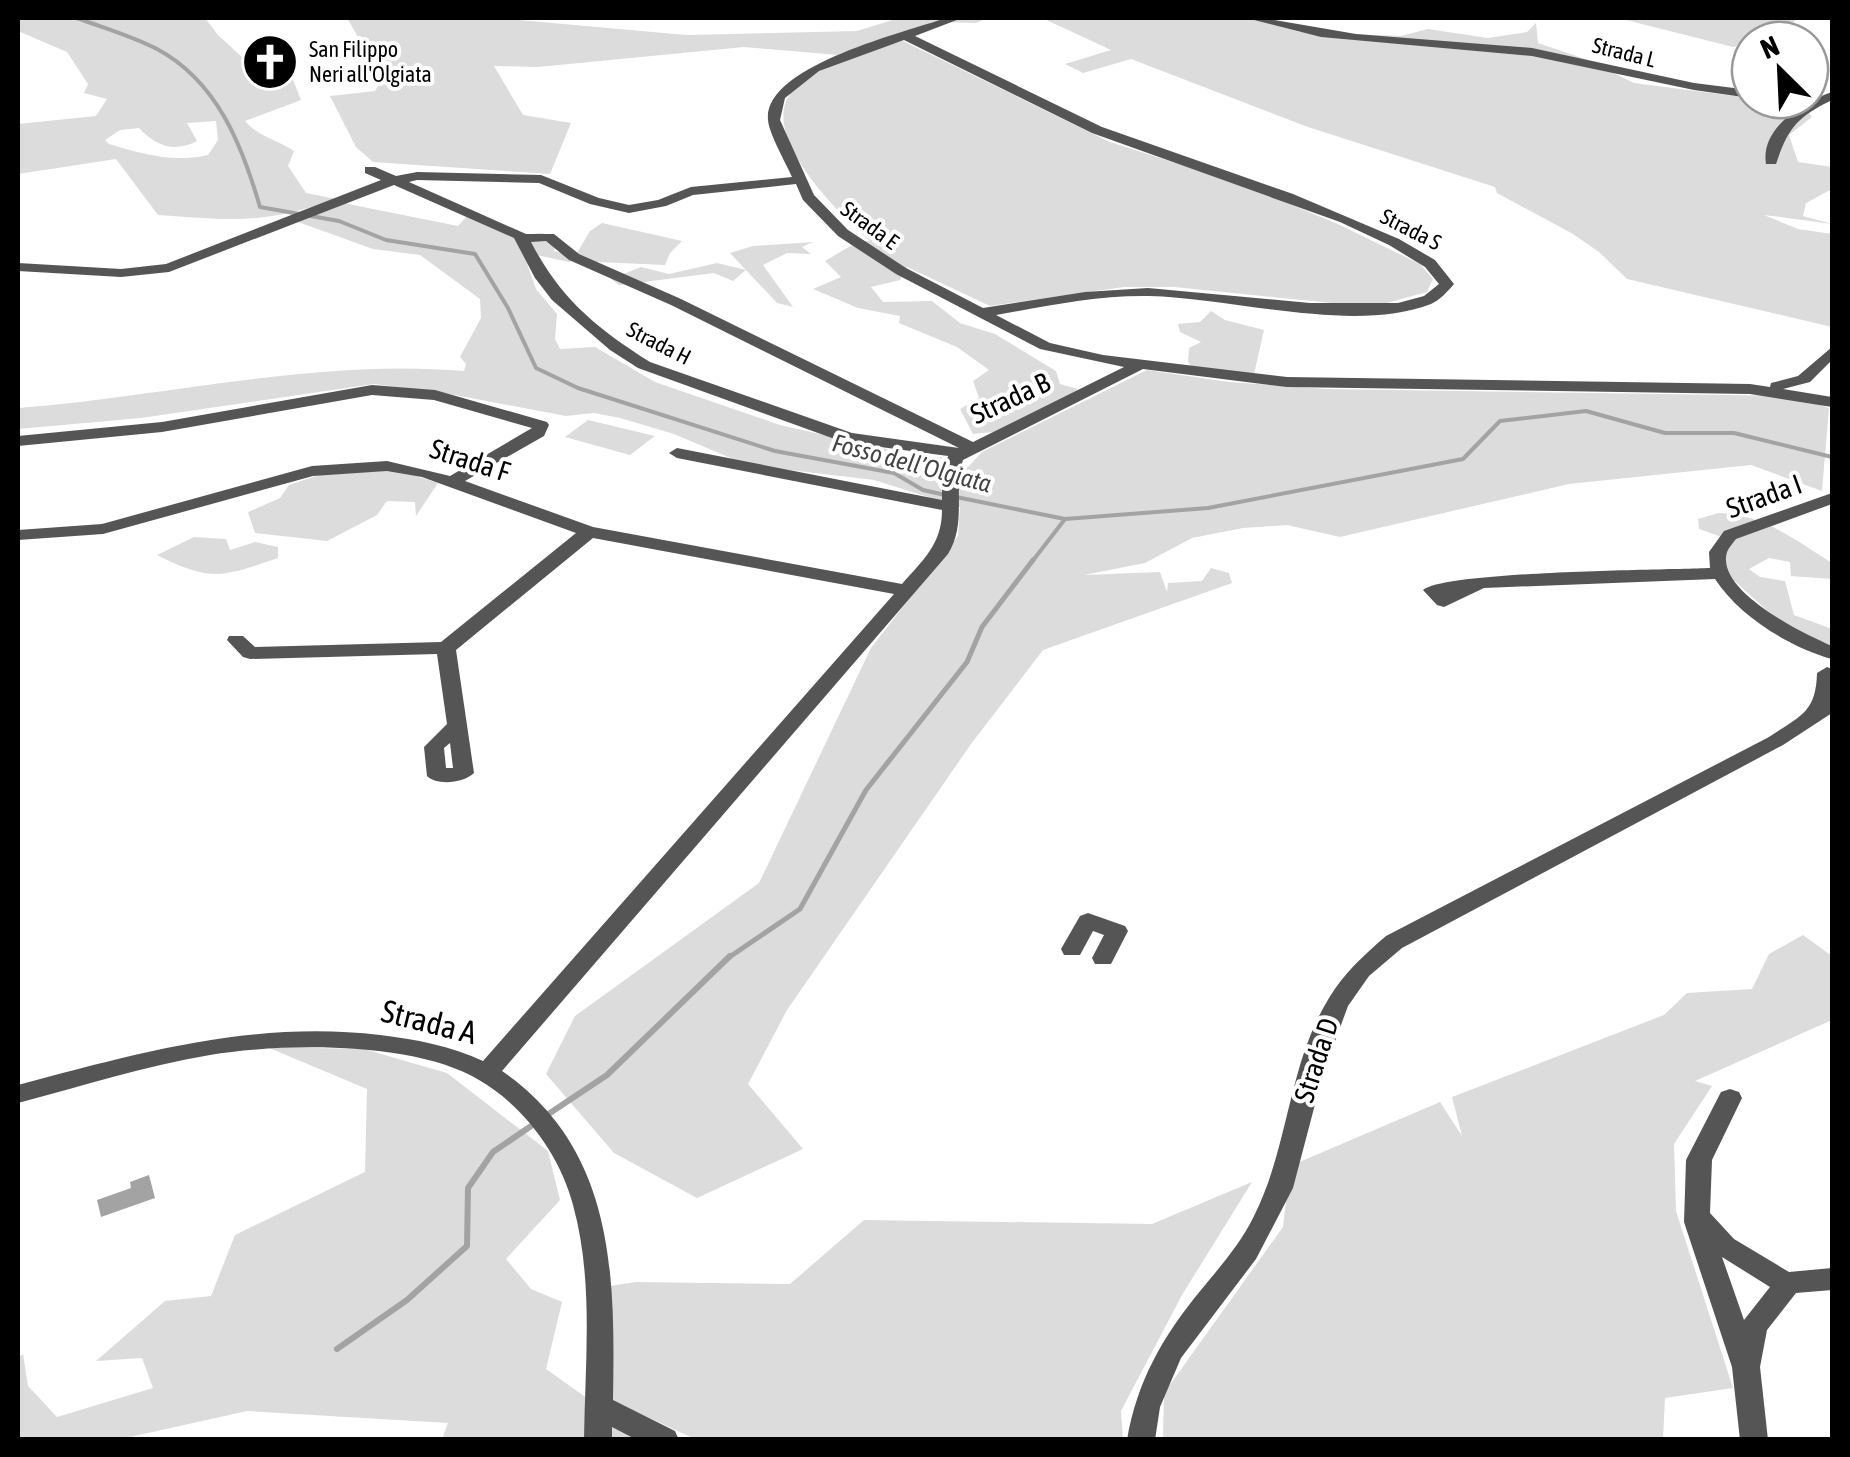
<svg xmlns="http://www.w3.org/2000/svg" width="1850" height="1457" viewBox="0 0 1850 1457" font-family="'Asap Condensed',sans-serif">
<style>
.green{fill:#dcdcdc;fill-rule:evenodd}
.water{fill:#a3a3a3}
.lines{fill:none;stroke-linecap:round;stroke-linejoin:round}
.stream-far2{stroke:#a3a3a3;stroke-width:4}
.stream-far1{stroke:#a3a3a3;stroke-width:5}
.stream{stroke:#a3a3a3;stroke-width:6}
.minor{fill:#555;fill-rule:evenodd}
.labels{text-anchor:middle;stroke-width:8;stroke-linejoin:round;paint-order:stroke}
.far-poi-label{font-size:22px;fill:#000;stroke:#fff;text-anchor:start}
.far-street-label{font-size:22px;fill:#000;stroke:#fff}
.far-water-label{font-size:25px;font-style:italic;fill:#444;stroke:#fff}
.street-label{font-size:28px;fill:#000;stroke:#fff}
.near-street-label{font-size:32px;fill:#000;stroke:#fff}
</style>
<rect width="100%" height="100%" fill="#fff"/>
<path class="green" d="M18 18H205L218 35 256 70 290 72 301 100 245 121C257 136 278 140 294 151L288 166 306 193 336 199C264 225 232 220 158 215L116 159 18 174V124L96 116 107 99 84 93 88 84 67 52 18 31ZM216 121 218 140 208 155C174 163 142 154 109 144L105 140 120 130 139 128C156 146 174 153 197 141L187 123Z
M347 18H496L686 35 857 31 899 18H987L976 23 941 22 838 55 744 47 538 67 494 66 523 115 571 123 550 174 373 162 356 147 330 96 375 91 387 70 362 44Z
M1042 18H1251L1300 32 1401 36 1428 29 1488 38 1527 32 1536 23 1538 43 1585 59 1634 83 1804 105 1812 117 1789 135 1798 162 1832 167V189L1806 203 1803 216 1832 224 1764 215 1798 229 1832 234V327L1627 279 1599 252 1573 234 1497 193 1495 187 1308 127 1131 59 1083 73 1065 64 1111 50Z
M1618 18H1771L1795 20 1788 33 1733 47Z
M903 41 1110 142 1247 186 1340 225 1420 264 1433 279 1427 292 1372 307 1174 287H1124L990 306 907 267 900 280 871 287 883 302 932 301 960 323 995 334 1056 371 1060 384 1078 389 1025 429 973 434 960 409 979 398 973 381 989 370 957 347 899 323 900 316 858 308 813 289 841 277 825 261 859 241H870C841 216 758 135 791 93 816 62 867 52 903 41Z
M343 203 458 226 469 214 515 236 541 233 557 238 554 251 579 258 569 262 523 252 536 289 557 314 555 339 560 349 595 347 655 382 780 425 925 458 940 457 968 467 982 452 1147 370 1229 382 1326 389 1794 396 1829 408 1822 491 1751 465 1569 484 1340 537 1287 525 1243 528 1192 538 1145 563 1084 575 1160 572 1167 592 1168 583 1202 581 1211 568 1229 573 1232 583 1043 650 971 744 787 1010 748 1084 803 1149 697 1198 614 1153 546 1074 575 1016 759 883 871 648 958 536 960 507 874 480 747 465 674 434 620 418 594 413 566 416 450 394 374 384 141 418 18 429V408C161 397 321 358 464 371L466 364 460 357 481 318 480 299 420 255 373 249 298 222Z
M602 223 682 241 670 253 665 265 597 262 577 253 590 231Z
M813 242 802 247 811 254 787 253 763 265 793 307 777 303 730 253 753 246Z
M717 263 746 270 733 281 714 273 628 284 619 285 611 279 641 267 669 274Z
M1211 311 1225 320 1264 330 1254 374 1195 370 1188 362 1189 348 1201 342 1180 332 1178 324 1200 322Z
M588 420 655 436 630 455 565 437Z
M397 470 438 483 416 516 415 502 387 501 377 515 327 541 255 533 248 512 280 498 289 485 319 475Z
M1719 513C1763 514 1797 541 1832 563V579L1791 576 1790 562 1769 558 1749 569 1760 577 1785 581 1794 615 1832 629V648L1773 616 1729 576 1724 570 1722 537 1699 529 1698 519Z
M194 537 226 539 230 550 255 542 278 547V558C223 577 210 582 157 555Z
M1803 935 1832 956V1020L1695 1081 1712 1086 1674 1144 1676 1211 1733 1388 1665 1398 1663 1439 1163 1440 1164 1393 1283 1227 1290 1166 1440 1102 1462 1136 1452 1097 1664 1015 1687 993 1752 989 1769 954Z
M267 1047 364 1049 447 1073 548 1151 560 1200 506 1259 531 1289 562 1302 546 1369 598 1406 665 1439H442L448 1423 247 1411 121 1439 18 1440V1358L23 1354 28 1386 57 1417 153 1388 142 1358 96 1361 165 1301 211 1296 235 1235 365 1172 367 1089Z
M1252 1182 1182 1295 1121 1411 1123 1439H695L598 1394 603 1287 636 1282 790 1284 864 1220 1152 1224Z"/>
<path class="water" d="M149 1175 155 1198 101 1217 97 1200 131 1188 130 1182Z"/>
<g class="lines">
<path class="stream-far2" d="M77 18C104 28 132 36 157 49 217 81 242 145 260 207L339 221 386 240 475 254 508 308 536 368 578 388 775 451 894 473 923 490 945 495
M956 497 1065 519 1208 508 1463 459 1500 421 1586 411 1665 433H1734L1832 457
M1031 563 1065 519"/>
<path class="stream-far1" d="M728 958 800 909 866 790 967 662 982 627 1033 560"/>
<path class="stream" d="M547 1115 607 1075 730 956
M337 1349 407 1300 467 1246 468 1188 493 1152 534 1124"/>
<path class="minor" d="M946 18H962L915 36 1102 127 1293 194 1399 239 1435 260 1454 284C1448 291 1440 300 1431 304 1354 334 1232 298 1149 296 1098 295 1047 306 996 315L1050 343 1103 355 1287 377 1750 384 1770 387 1771 383 1798 376 1832 347V360L1810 382 1783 389 1832 397V407L1750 394 1287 387 1143 369 963 460C953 492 967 523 948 554L502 1071C616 1150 615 1276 613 1400L675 1431 679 1440H637L612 1427V1440H584C585 1362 594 1281 573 1205 560 1155 524 1106 479 1080 414 1041 283 1043 210 1055 145 1066 82 1086 18 1103V1085C138 1053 254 1020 380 1035 415 1039 451 1046 483 1061L894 594 593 538 456 650 474 773C464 783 437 786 427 776L424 747 447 724 437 654 250 659 243 657 227 640 229 636H243L255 647 441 642 576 533 422 477 387 471 313 476 103 534 18 540V530L102 524 312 466 387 461 450 476 532 428 434 400 372 395 162 432 18 446V436L162 422 372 385 435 390 547 422 549 425 544 436 465 481 593 527 902 584C923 560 942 544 942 510L677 458 669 453 677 448 942 500V480L948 456 843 442 638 368 610 350 552 300 535 278 514 238 394 185 169 272 121 277 18 271V263L121 269 166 264 381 180 365 173V167H375L396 176 417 172 541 175 599 198 629 205 658 200 691 187 792 177C786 163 769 134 768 120 763 66 906 32 946 18ZM904 40 1092 133 1340 222 1389 245 1425 267 1439 284 1424 296 1398 303H1310L1148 288 1085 292 983 308 906 268 848 230 814 195 780 120 785 98 819 71ZM417 180 539 183 590 204 629 213 666 206 693 195 796 184 803 200 838 236 896 274 1040 349 1124 367 973 442 681 299 579 254 554 234H526L409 182ZM546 241 569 260 671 305 959 448 852 433 650 362C596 328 560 298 531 242ZM450 743 453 768H446L444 748Z
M1246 18H1263L1356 34 1532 48 1694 83 1750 90V98L1694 90 1532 56 1321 37Z
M1832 92V100C1797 117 1788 128 1776 164H1766C1760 128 1803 102 1832 92Z
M1832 493V504L1736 539C1733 543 1729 547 1727 552 1715 591 1804 634 1832 646V659C1789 647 1739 616 1715 579L1484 588 1444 607 1437 605 1423 590C1446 571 1665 570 1710 568L1709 552 1724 531Z
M1827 667 1832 669V713L1783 745 1402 948 1369 976 1348 1006 1323 1074 1293 1188 1256 1259 1181 1358 1160 1407 1155 1440H1127C1137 1381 1163 1336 1201 1290 1220 1267 1241 1243 1254 1216 1289 1147 1288 1064 1329 998 1344 973 1364 955 1386 936L1769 737C1800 716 1816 713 1817 673Z
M1088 913 1125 926 1128 931 1111 964H1095L1092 958 1104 935 1093 931 1080 955H1064L1061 949 1080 916Z
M1730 1089 1739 1092 1742 1098 1712 1160 1710 1213 1734 1239 1789 1272 1832 1268V1290L1796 1293 1767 1330 1760 1367 1768 1440H1740L1732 1367 1684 1222 1686 1160 1721 1092ZM1722 1257 1770 1287 1744 1320Z"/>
</g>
<defs>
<g id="church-disc" transform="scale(2.875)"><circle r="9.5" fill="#000" stroke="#fff"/><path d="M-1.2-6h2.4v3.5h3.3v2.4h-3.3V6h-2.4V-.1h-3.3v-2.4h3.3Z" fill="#fff"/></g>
</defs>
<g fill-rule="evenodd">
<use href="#church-disc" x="270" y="62"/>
</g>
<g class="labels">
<g class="far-poi-label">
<text x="309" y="57">San Filippo<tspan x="309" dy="25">Neri all'Olgiata</tspan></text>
</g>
<g class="far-street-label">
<text transform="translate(1624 52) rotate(14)" y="8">Strada L</text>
<text transform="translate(870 225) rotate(36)" y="8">Strada E</text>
<text transform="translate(1411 229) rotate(27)" y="8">Strada S</text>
<text transform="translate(659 343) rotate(27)" y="8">Strada H</text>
</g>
<g class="far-water-label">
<text transform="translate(912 463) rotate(15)" y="9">Fosso dell’Olgiata</text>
</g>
<g class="street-label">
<text transform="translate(1010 398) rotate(-25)" y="10">Strada B</text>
<text transform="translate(470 460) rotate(18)" y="10">Strada F</text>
<text transform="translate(1764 496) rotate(-20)" y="10">Strada I</text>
<text transform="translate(1316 1060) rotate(-72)" y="10">Strada D</text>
</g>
<g class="near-street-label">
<text transform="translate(429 1022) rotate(14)" y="11">Strada A</text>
</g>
</g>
<rect width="1850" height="1457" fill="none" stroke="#000000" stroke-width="40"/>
<g transform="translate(1780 70) rotate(336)"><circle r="48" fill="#ffffff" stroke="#999999" stroke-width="2.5"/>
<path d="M0-8L18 38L0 25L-18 38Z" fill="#000000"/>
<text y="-15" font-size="28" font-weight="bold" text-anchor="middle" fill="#000000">N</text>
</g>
</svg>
